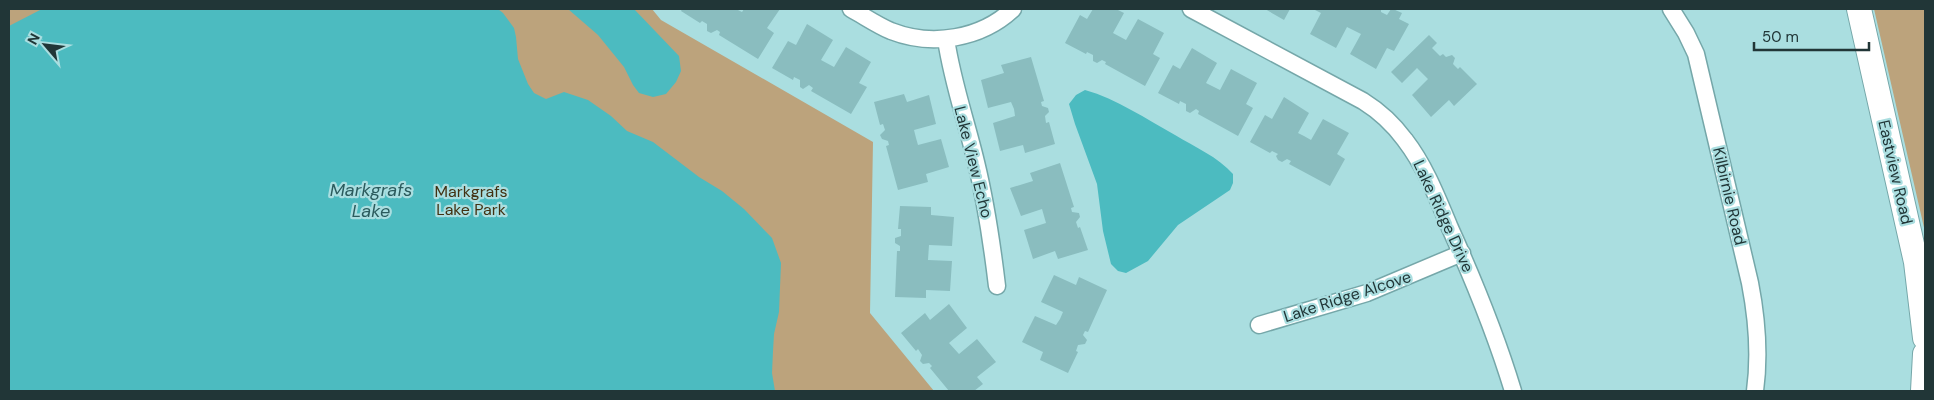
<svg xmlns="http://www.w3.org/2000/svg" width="1934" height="400" viewBox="0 0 1934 400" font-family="'DM Sans',sans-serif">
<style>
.green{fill:#bca37c}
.water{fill:#4cbbc0}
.building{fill:#8abdbf}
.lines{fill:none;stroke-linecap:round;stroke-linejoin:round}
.street-casing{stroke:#75a7a9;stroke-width:19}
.secondary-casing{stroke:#75a7a9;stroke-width:26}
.street{stroke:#fff;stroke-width:16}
.secondary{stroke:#fff;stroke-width:24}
.labels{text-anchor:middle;stroke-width:4.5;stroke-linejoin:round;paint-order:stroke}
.street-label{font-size:16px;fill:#213637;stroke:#aadee0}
.park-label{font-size:16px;fill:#423112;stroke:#aadee0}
.water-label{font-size:18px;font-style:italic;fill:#2b5b5d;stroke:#aadee0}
</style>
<rect width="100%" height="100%" fill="#aadee0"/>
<path class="green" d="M9 9H652L661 20 873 142 870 313 934 391H9Z
M1874 9H1925V236V232Z"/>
<path class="water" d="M42 9H498L503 13 514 28 516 37 518 59 528 84 534 93 546 99 564 92 588 100 611 116 627 131 653 142 699 177 722 191 744 209 772 238 781 263 779 312 774 334 773 351 772 373 775 391H9V26Z
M568 9H634L679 56 681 71 676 82 666 94 653 97 639 93 633 85 624 67 598 35Z
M1085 90C1117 99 1146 119 1175 135 1195 147 1218 157 1233 174V183L1230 190 1178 225 1148 261 1126 273 1118 271 1111 264 1103 231 1097 184 1075 124 1069 104 1076 95Z"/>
<path class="building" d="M682 9H736L742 12 744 9H780L767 28 774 33 758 59 719 35 720 32 717 30 711 33 707 31V24L702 21 700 23 681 11Z
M1093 9H1116L1124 13 1113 33 1126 40 1138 19 1164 33 1153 54 1160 58 1145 86 1105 64 1106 62 1102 60 1097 63 1093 61V55L1087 52 1086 54 1065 43 1080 15 1087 19Z
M1265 9H1290L1284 20Z
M1313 9H1381V12L1387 15 1391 9H1393L1402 13 1399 19 1409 24 1394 51 1387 48 1376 69 1350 54 1361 34 1347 27 1336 48 1310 34 1321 13Z
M807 24 833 40 821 60 834 67 846 47 871 62 859 83 867 87 851 114 811 91 813 88 809 85 803 89 800 87V80L794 77 793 80 772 68 788 41 796 45Z
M1429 35 1437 43 1432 48 1440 56 1443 54 1446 57 1452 55 1455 58 1453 64 1458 69 1460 67 1477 84 1454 106 1449 100 1431 117 1412 95 1428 79 1417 68 1402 83 1391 72Z
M1192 48 1217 63 1206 83 1220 90 1231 69 1257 83 1246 104 1253 108 1238 136 1198 114 1199 111 1196 109 1190 113 1186 111V104L1180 101 1179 104 1158 93 1173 65 1180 69Z
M1031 57 1044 101 1041 102 1042 106 1048 108 1049 112 1045 116 1046 123 1049 122 1055 144 1025 153 1023 145 1000 151 993 123 1015 116 1014 109 1011 102 988 108 981 80 1004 73 1001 65Z
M904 94 907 102 929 95 936 124 914 130 916 138 918 145 941 139 949 167 926 174 928 182 898 190 886 146 889 145 888 141 882 139 880 135 885 130 883 124 880 125 874 102Z
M1284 97 1309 113 1298 133 1304 136 1311 140 1323 119 1349 133 1337 154 1345 159 1330 186 1289 164 1291 161 1287 159 1282 162 1278 160 1276 156 1278 154 1272 151 1270 153 1250 142 1265 115 1272 119Z
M1060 163 1074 207 1071 208 1072 212 1079 213 1080 217 1076 222 1078 228 1080 227 1088 250 1058 259 1055 251 1033 259 1024 230 1046 223 1042 209 1021 216 1010 188 1033 181 1030 173Z
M900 206 931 207V215L954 217 952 246 929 245 928 260 952 261 950 291 926 290V298L895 297 897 251H900V246L895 243V238L901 236V229H898Z
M1054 275 1076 285 1079 277 1107 290 1088 332 1085 331 1083 335 1087 340 1085 344 1078 345 1076 351 1078 352 1068 373 1040 360 1043 352 1022 342 1035 316 1056 325 1060 319 1063 312 1041 302Z
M949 304 967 328 949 343 959 354 977 339 996 362 977 377 983 384 974 391H949L930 368 932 366 929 363 923 364 920 361 922 355 918 349 916 351 901 333 925 313 930 320Z"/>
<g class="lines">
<g class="street-casing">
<path id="street" d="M851 9C864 16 877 25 891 31 932 47 981 39 1013 9
M1191 9 1363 101C1379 111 1394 125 1405 140 1425 166 1437 197 1450 228 1474 281 1496 335 1513 391
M1671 9 1686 33 1696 54 1750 283C1757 319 1760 354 1755 391
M946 39C952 81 966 120 976 162 986 203 992 244 997 286
M1259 325 1367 293 1462 253"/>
</g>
<g class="secondary-casing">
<path id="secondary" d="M1859 9 1916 262 1925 338
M1923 391 1925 354"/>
</g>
<use href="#street" class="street"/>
<use href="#secondary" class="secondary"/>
</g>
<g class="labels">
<g class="street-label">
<text transform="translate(974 162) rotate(76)" y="6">Lake View Echo</text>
<text transform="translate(1896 172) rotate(77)" y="6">Eastview Road</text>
<text transform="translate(1730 196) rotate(77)" y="6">Kilbirnie Road</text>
<text transform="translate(1444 216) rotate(65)" y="6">Lake Ridge Drive</text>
<text transform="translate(1347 296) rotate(-18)" y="6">Lake Ridge Alcove</text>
</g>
<g class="park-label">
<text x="471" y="197">Markgrafs<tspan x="471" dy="18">Lake Park</tspan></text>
</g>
<g class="water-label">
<text x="371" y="196">Markgrafs<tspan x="371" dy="21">Lake</tspan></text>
</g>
</g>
<rect width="1934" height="400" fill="none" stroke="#213637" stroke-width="20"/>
<g transform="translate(45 45) rotate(298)" stroke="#aadee0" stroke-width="4" paint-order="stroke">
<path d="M0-4L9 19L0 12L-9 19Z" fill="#213637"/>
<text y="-8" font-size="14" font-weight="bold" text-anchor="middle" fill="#213637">N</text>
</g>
<path d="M1754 42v8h115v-8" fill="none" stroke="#213637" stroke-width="2.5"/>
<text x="1762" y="42" font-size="15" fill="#213637" stroke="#aadee0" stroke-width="4" paint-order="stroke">50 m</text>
</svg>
